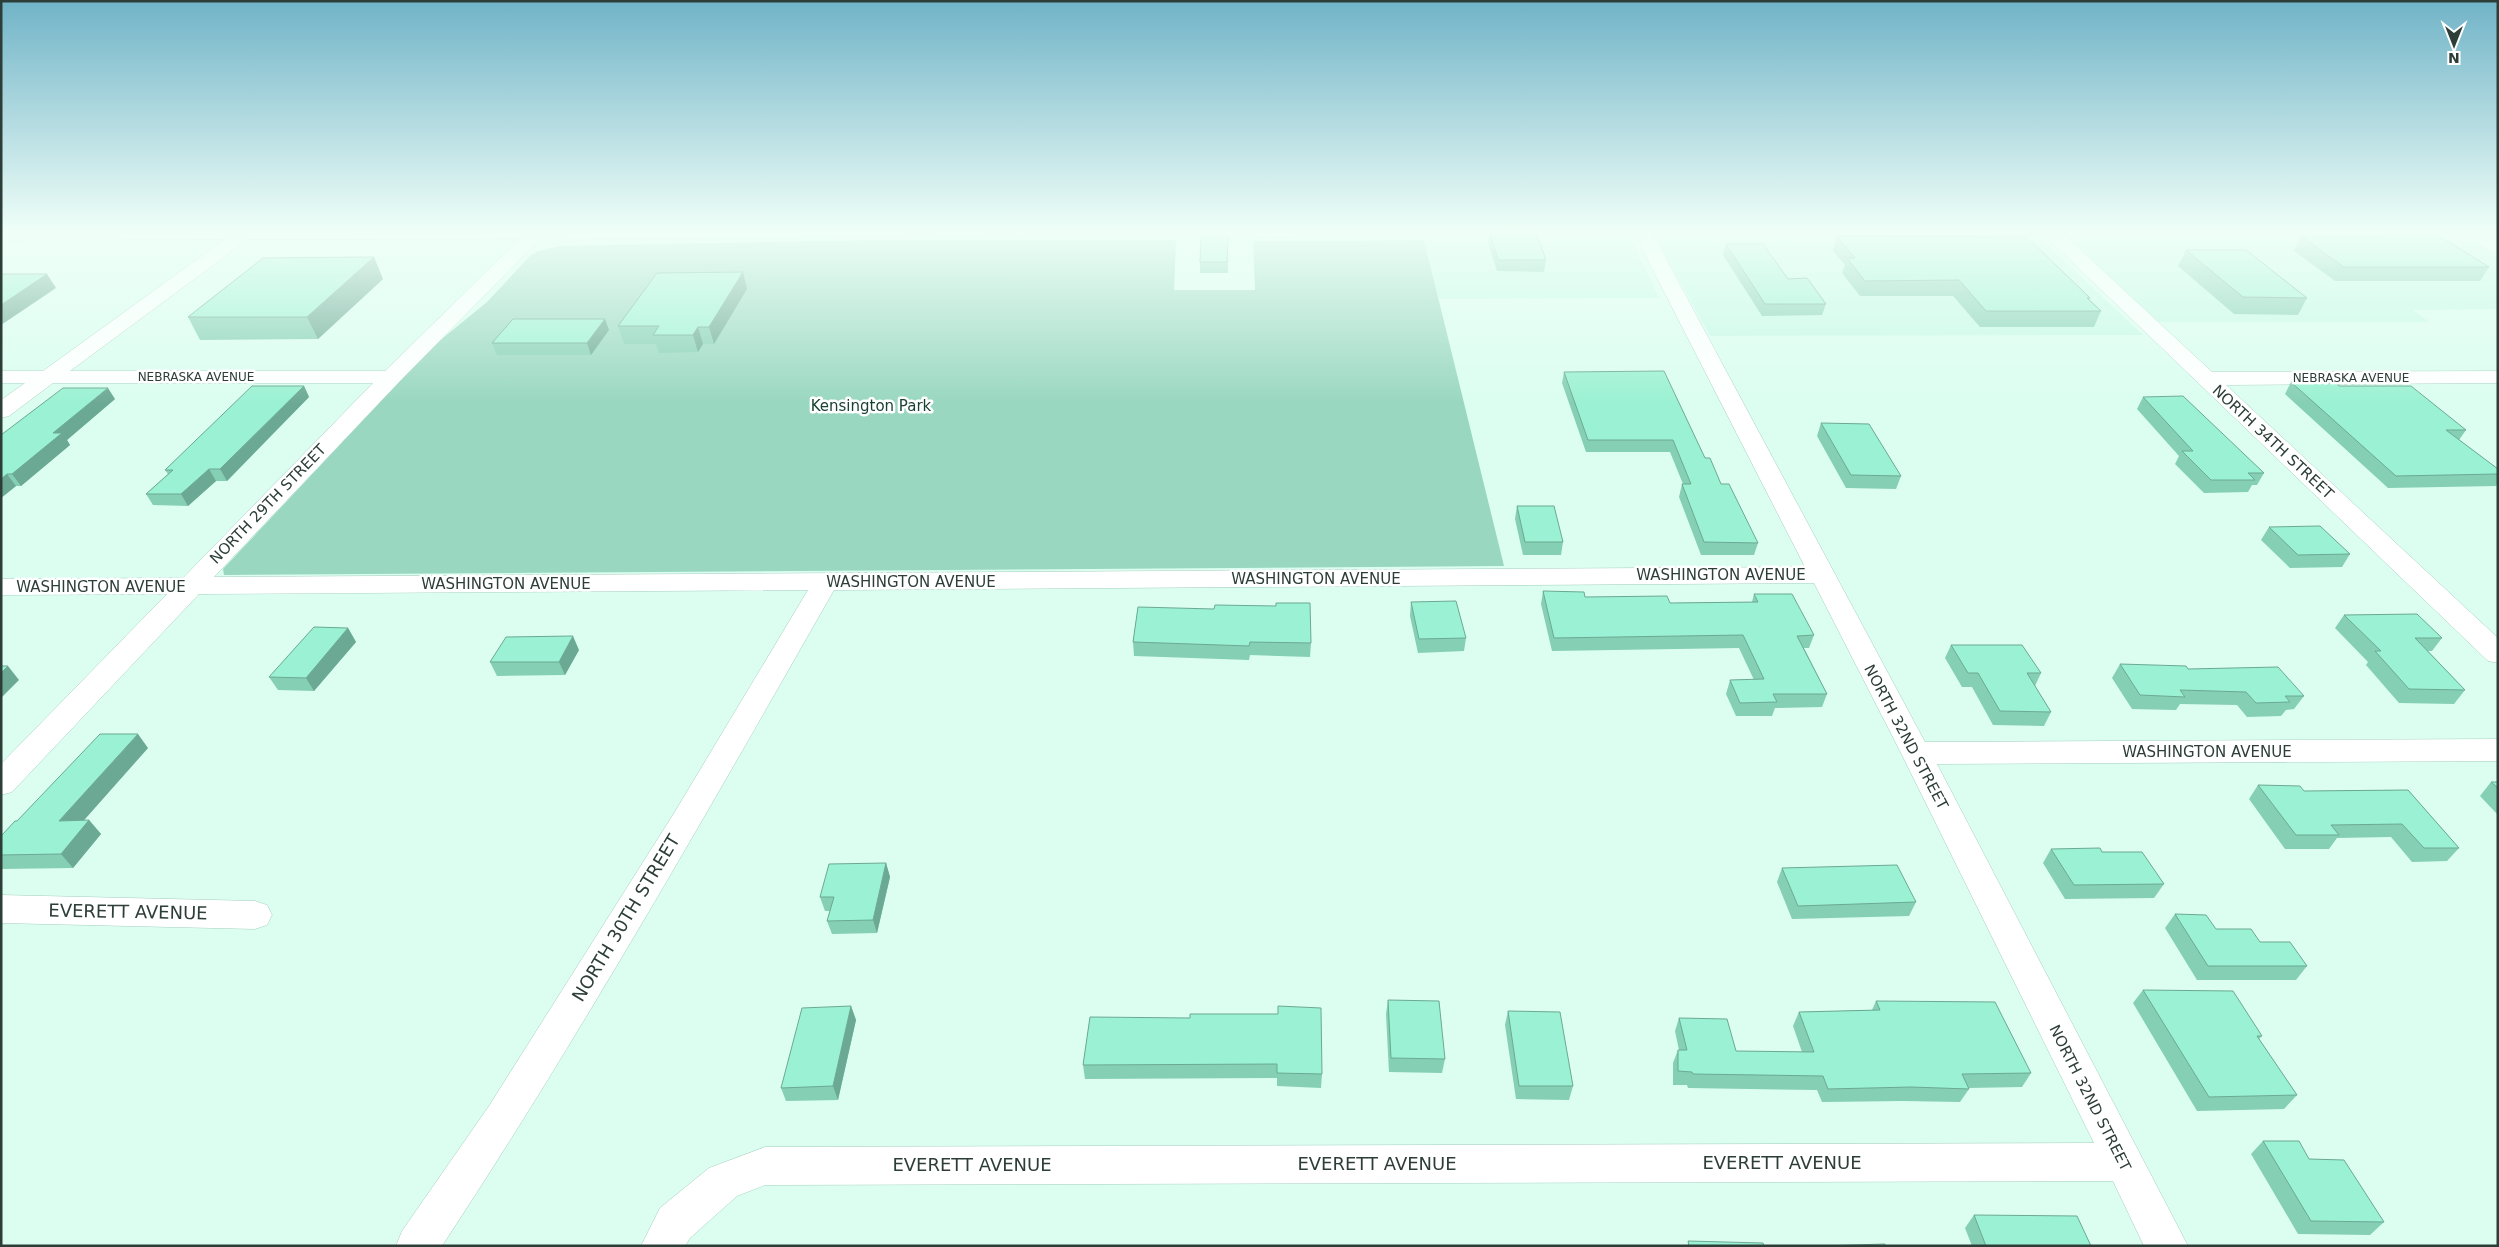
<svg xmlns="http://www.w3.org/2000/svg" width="2499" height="1247" viewBox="0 0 2499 1247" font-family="'DejaVu Sans',sans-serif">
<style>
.built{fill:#c5f9e6}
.green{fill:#99d7c0}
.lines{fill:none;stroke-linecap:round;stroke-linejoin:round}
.minor-casing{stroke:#a5cfbf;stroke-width:1}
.major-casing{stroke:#a5cfbf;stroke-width:1}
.minor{fill:#fff;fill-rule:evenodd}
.major{fill:#fff;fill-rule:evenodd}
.wall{fill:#85cfb5}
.shaded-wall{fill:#6ca994}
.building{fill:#9bf1d3;stroke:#6ca994}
.labels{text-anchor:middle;stroke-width:5;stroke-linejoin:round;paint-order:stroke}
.far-street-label{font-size:12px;fill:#2d3e38;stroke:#fff}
.park-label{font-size:15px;fill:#194034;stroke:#fff}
.street-label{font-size:15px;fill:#2d3e38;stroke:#fff}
.near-street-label{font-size:18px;fill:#2d3e38;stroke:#fff}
</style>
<rect width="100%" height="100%" fill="#dbfef0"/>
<path class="built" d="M2453 238 2479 245 2498 256V309L2413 310 2429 322H2158L2072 243 2073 240Z
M1624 239 1633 243 1659 298 1439 299 1424 240Z
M2034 239 2043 241 2143 335 1710 336 1658 242 1663 240Z"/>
<path class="green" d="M868 240H1176L1174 290H1255L1253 241 1424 240 1504 566 224 575 223 569 432 347 487 302 530 256 538 251 561 246Z"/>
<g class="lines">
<g class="minor-casing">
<path id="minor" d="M539 229 544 234 541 238 399 382 214 577 1805 567 1633 231 1650 229 1925 742 2498 739V761L1937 764 2188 1246H2144L2113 1181 765 1185 737 1196 690 1238 685 1246H641L660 1208 709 1168 765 1147 2094 1143 1901 753 1814 583 834 590C708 811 582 1033 442 1246H396L402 1231 489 1106 676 810 808 590 199 594 12 792 1 795V764L167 594 1 595V579L183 578 373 383H53L9 416 1 418V400L25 383H1V371H43L235 232H247L250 236 247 240 70 371H385L529 230Z
M2058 229 2212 372 2498 371V383L2226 385 2498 638V663L2488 661 2039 230Z
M2459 229H2482L2498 239V252L2491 251Z
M1 895 255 901 267 905 272 915 267 925 255 929 1 923Z"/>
</g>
<g class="major-casing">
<path id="major" d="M2390 229 2387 233 2381 234 1 240V230Z
M2465 229H2498V236L2468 233Z"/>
</g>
<use href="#minor" class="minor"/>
<use href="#major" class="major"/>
</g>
<path class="wall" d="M1509 229H1535L1546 260 1544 272 1497 271 1488 243 1490 232H1509Z
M1837 236 2090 298 2089 299 2101 311 2094 327H1980L1953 296H1860L1842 273 1845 265 1833 251Z
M2301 236 2489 267 2480 281H2335L2294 251Z
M1726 244 1788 279 1826 304 1822 315 1762 316 1723 255Z
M1228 247V273H1200V262Z
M2186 250 2307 298 2298 315 2234 314 2178 266Z
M743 272 747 289 714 344H703L698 352 659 353 656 344H624L618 326Z
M383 279 318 339 200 340 188 317Z
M609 330 591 355H497L492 343Z
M1564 372 1705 458 1758 543 1754 555H1701L1679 497 1682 484H1683L1670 452H1586L1562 383Z
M2291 382 2339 386 2466 430 2459 440 2498 469V483L2496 486 2388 488 2285 394Z
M304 386 309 397 227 481H216L188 506 153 505 146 494 168 474 165 470Z
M2143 397 2264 473 2257 485H2252L2248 492 2204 493 2175 464 2179 456 2137 409Z
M115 399 67 440 70 445 21 486H16L1 498V435Z
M1821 423 1901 476 1896 489 1846 488 1817 436Z
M1517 506 1563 542 1561 555H1523L1515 519Z
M2269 527 2350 554 2342 567 2290 568 2261 540Z
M1543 591 1585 597 1670 603 1752 602 1754 594 1814 635 1809 648H1804L1827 694 1822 707 1775 708 1772 716H1736L1726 694 1730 680H1754L1739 648 1552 651 1541 604Z
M1411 602 1466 638 1464 651 1418 653 1410 616Z
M1138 607 1311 643 1310 657 1250 655 1249 660 1134 656 1133 642Z
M2344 615 2442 638 2432 651H2428L2465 690 2454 704 2399 703 2366 665 2368 662 2335 628Z
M348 628 356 642 314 691 278 690 269 677Z
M1951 645 2041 673 2035 686 2051 712 2044 726 1993 725 1972 687H1962L1945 658Z
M579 650 565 675 497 676 490 662Z
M2120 664 2188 669 2304 696 2294 709 2286 710 2281 716 2247 717 2237 705 2180 704 2176 710 2132 709 2112 678Z
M148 748 83 820H89L101 834 73 868 1 869V836L17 821Z
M2491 782H2498V815L2480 796Z
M2258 785 2304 791 2408 790 2459 848 2447 861 2412 862 2391 837 2337 838 2329 849H2285L2249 799Z
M2051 849 2102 852 2164 884 2154 898 2065 899 2043 863Z
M886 863 890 877 877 933 832 934 827 921 830 911H825L820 897Z
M1782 868 1916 902 1909 916 1792 919 1777 882Z
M2175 914 2216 929 2260 942 2307 966 2296 980H2197L2165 928Z
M2143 990 2262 1036 2259 1039 2297 1095 2284 1109 2197 1111 2133 1003Z
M1388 1000 1445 1059 1442 1073 1389 1072 1386 1014Z
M1876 1001 2031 1073 2022 1087 1968 1088 1969 1089 1960 1102 1903 1101 1822 1102 1817 1090 1688 1088 1687 1085H1673V1063L1678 1050H1679L1675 1031 1679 1018 1736 1051 1802 1052 1793 1026 1799 1012 1872 1010Z
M851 1006 856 1020 838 1100 786 1101 781 1088Z
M1508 1011 1573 1086 1569 1100 1516 1099 1505 1025Z
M1090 1017 1322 1074 1321 1088 1277 1086V1078L1085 1079 1083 1065Z
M2263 1141 2309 1159 2384 1222 2370 1235 2298 1234 2251 1154Z
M1974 1215 2091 1246H1972L1965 1228Z"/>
<path class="shaded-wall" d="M374 257 383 279 318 339 307 317Z
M743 272 747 289 714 344 709 327Z
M47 274 56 288 1 325V305Z
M605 319 609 330 591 355 587 343Z
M698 327 703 344 698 352 693 335Z
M304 386 309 397 227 481 220 469Z
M108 388 115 399 67 440 70 445 21 486 12 474 53 433Z
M209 469 216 481 188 506 181 494Z
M7 474 16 486 1 498V479Z
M348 628 356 642 314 691 306 678Z
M573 636 579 650 565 675 559 662Z
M8 666 19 680 1 698V673Z
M138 734 148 748 71 835 59 821Z
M89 820 101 834 73 868 61 854Z
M886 863 890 877 877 933 873 920Z
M851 1006 856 1020 838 1100 833 1086Z"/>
<path class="building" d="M1510 229H1535L1546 260H1498L1490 232H1511Z
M1201 236H1228L1227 262H1200Z
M1837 236 2027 237 2090 298H2087L2101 311H1986L1959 280 1865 281 1847 258H1855Z
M2301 236H2439L2489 267H2344Z
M1726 244H1763L1788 279 1807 278 1826 304H1765Z
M2186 250H2246L2307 298 2243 297Z
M374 257 307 317H188L263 258Z
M743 272 709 327H698L693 335H653L659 326H618L657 273Z
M1 274H47L1 305Z
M513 319H605L587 343H492Z
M1664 371 1705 458H1710L1721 484H1729L1758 543 1704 542 1682 484H1691L1673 440H1588L1564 372Z
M2291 382 2336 383 2339 386H2411L2466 430H2446L2498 469V474L2396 476Z
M252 386H304L220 469H209L181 494H146L173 470H165Z
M63 388H108L53 433H62L12 474H7L1 479V435Z
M2183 396 2264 473H2248L2255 480H2211L2182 451H2193L2143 397Z
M1821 423 1869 424 1901 476 1851 475Z
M1517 506H1554L1563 542H1525Z
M2320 526 2350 554 2298 555 2269 527Z
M1543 591 1584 592 1585 597 1667 596 1670 603 1758 602 1754 594H1792L1814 635 1797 636 1827 694H1773L1777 702 1740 703 1730 680 1764 679 1743 635 1554 638Z
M1456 601 1466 638 1419 639 1411 602Z
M1276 603H1310L1311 643 1250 642 1249 646 1133 642 1138 607 1214 609 1215 605 1276 606Z
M2417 614 2442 638H2415L2465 690 2409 689 2375 651H2381L2344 615Z
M314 627 348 628 306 678 269 677Z
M573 636 559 662H490L506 637Z
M1951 645H2022L2041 673H2027L2051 712 2000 711 1978 673H1968Z
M2120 664 2186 666 2188 669 2278 667 2304 696H2285L2290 702 2256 703 2246 692 2180 690 2185 697 2140 695Z
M1 666H8L1 673Z
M100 734H138L59 821 89 820 61 854 1 855V836L15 821H17Z
M2491 782H2498V788Z
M2258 785 2300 786 2304 791 2408 790 2459 848H2424L2402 824 2331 825 2339 835H2296Z
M2100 848 2102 852H2142L2164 884 2074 885 2051 849Z
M886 863 873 920 827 921 834 897H820L829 864Z
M1897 865 1916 902 1798 906 1782 868Z
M2175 914 2206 915 2216 929H2251L2260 942H2290L2307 966H2208Z
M2143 990 2233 991 2262 1036H2257L2297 1095 2209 1097Z
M1388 1000 1439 1001 1445 1059 1391 1058Z
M1876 1001 1995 1002 2031 1073 1962 1074 1969 1089 1911 1087 1828 1089 1823 1076 1693 1074 1692 1072 1678 1071V1050H1687L1679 1018 1727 1019 1736 1051 1814 1052 1799 1012 1880 1010Z
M851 1006 833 1086 781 1088 802 1008Z
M1278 1006 1321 1008 1322 1074 1277 1073V1064L1083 1065 1090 1017 1190 1018V1014H1278Z
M1508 1011 1560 1012 1573 1086H1519Z
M2263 1141H2299L2309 1159 2344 1160 2384 1222 2311 1221Z
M1974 1215 2077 1216 2091 1246H1986Z
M1688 1241 1763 1243 1764 1246H1689Z
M1885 1244V1246H1822Z"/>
<linearGradient id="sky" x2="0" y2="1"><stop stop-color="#70b3c7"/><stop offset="0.57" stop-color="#effff8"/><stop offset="1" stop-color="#effff8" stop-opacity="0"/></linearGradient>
<rect width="2499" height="404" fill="url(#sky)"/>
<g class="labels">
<g class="far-street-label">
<text x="196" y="381">NEBRASKA AVENUE</text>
<text x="2351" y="382">NEBRASKA AVENUE</text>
</g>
<g class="park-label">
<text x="871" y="411">Kensington Park</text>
</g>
<g class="street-label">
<text transform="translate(2273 442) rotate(43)" y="5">NORTH 34TH STREET</text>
<text transform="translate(268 504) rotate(-46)" y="5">NORTH 29TH STREET</text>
<text x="1721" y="580">WASHINGTON AVENUE</text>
<text x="1316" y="584">WASHINGTON AVENUE</text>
<text x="911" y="587">WASHINGTON AVENUE</text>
<text x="506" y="589">WASHINGTON AVENUE</text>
<text x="101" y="592">WASHINGTON AVENUE</text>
<text transform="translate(1906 737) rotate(62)" y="5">NORTH 32ND STREET</text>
<text x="2207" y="757">WASHINGTON AVENUE</text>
<text transform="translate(2090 1098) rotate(63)" y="5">NORTH 32ND STREET</text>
</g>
<g class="near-street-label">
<text transform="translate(128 912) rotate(1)" y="6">EVERETT AVENUE</text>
<text transform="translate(626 918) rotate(-59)" y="6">NORTH 30TH STREET</text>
<text x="1782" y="1169">EVERETT AVENUE</text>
<text x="1377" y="1170">EVERETT AVENUE</text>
<text x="972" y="1171">EVERETT AVENUE</text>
</g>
</g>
<rect width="2499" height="1247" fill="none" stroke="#2d3e38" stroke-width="5"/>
<g transform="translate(2454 45) rotate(180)" stroke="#ffffff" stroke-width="4" paint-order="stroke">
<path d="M0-4L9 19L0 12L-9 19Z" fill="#2d3e38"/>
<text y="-8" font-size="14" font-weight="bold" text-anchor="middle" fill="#2d3e38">N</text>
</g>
</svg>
